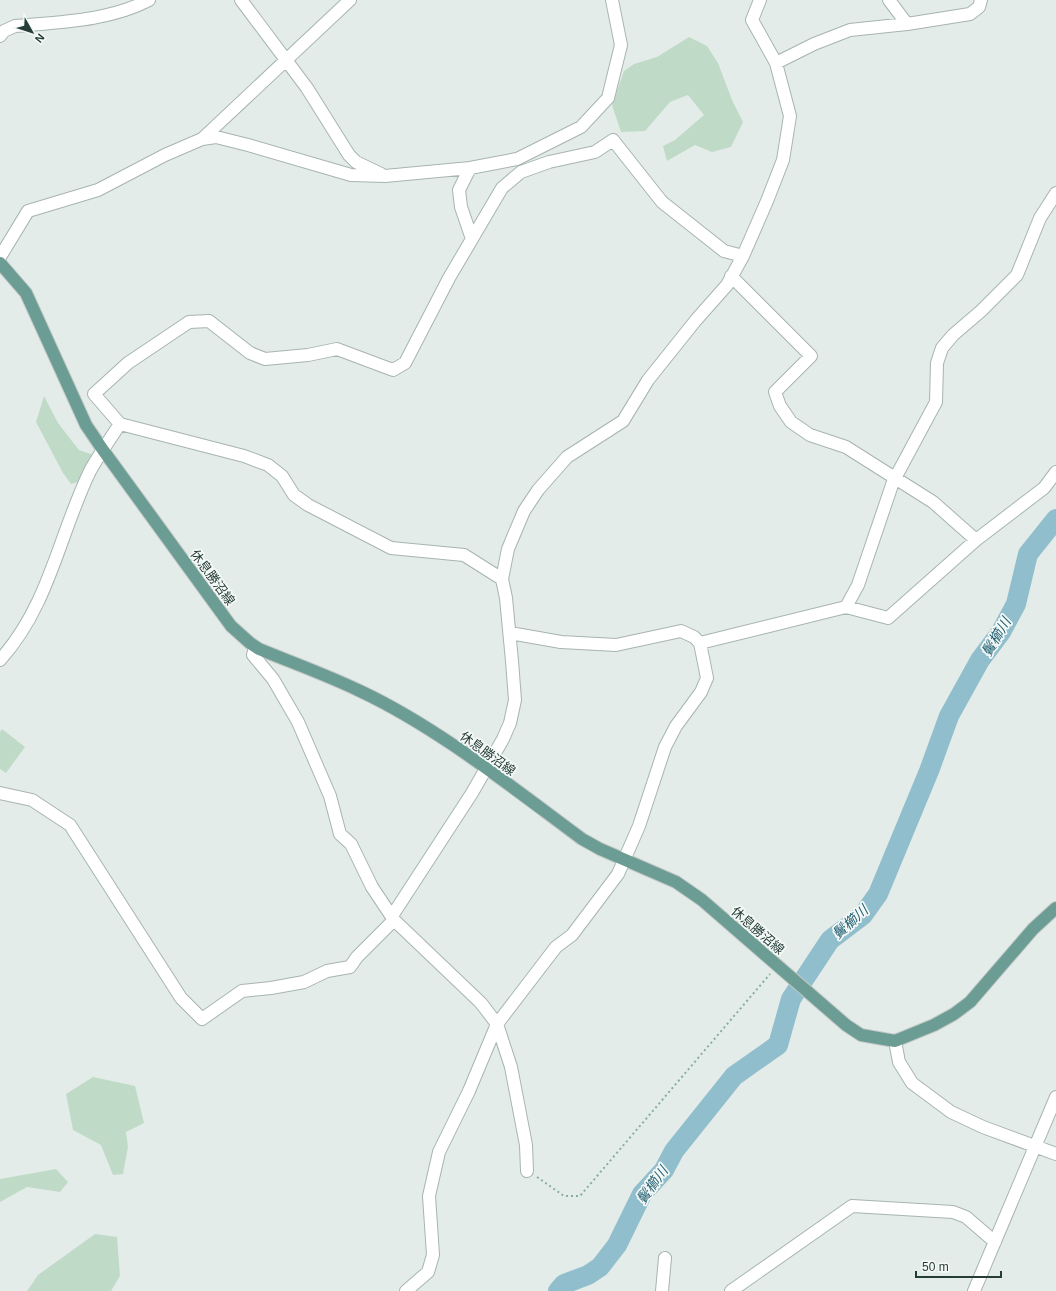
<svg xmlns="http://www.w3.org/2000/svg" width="1056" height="1291" viewBox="0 0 1056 1291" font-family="Helvetica,'Noto Sans JP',sans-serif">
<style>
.green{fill:#bfdbc8}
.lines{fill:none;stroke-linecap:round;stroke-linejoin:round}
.river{stroke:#91becc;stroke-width:20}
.minor-casing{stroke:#a7b4b0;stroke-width:14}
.major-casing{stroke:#c2c8c7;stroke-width:14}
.path{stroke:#87ada3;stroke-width:2;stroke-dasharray:2 3;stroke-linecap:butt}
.minor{stroke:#fff;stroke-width:12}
.major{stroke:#6c9d94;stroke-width:12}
.labels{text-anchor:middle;stroke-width:3.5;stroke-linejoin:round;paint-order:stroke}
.street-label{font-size:13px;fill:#253c37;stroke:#f4f9f7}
.water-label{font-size:14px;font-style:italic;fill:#246072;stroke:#f4f9f7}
</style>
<rect width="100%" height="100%" fill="#e4ece9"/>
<path class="green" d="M689 37 707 46 718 63 732 100 743 122 731 147 712 152 695 145 667 161 663 146 675 140 704 115 688 95 670 102 645 131 621 132 612 105 624 71 634 64 657 57Z
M44 396 58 423 79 450 94 455 82 481 71 484 63 473 36 422Z
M2 729 25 747 6 773 0 769V732Z
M93 1077 135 1086 144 1123 126 1132 128 1147 123 1174 113 1175 101 1145 73 1130 66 1094Z
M56 1169 68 1182 60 1192 27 1187 0 1202V1179Z
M95 1234 117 1237 120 1276 111 1291H27L38 1275Z"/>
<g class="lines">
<path class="river" d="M558 1291 564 1284 588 1275 600 1267 617 1245 642 1194 664 1170 674 1151 734 1076 778 1045 791 999 830 940 863 915 878 894 929 771 949 716 980 660 1001 632 1016 604 1028 554 1056 519"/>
<g class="minor-casing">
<path id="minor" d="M241 0 307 88 349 155 356 162 381 174
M889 0 907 24
M0 36 4 31 15 26C59 22 109 21 149 0
M776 63 814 44 850 30 907 24 970 14 979 7 981 0
M202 139 350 0
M470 168 459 190 461 207 472 239
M0 257 28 211 98 190 165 155 202 139 216 137 248 145 351 175 385 176 470 168 517 159 581 127 608 98 621 45 612 0
M731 276 811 356 775 392 780 406 791 422 810 435 846 447 895 478 933 502 976 540
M502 579 464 555 391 548 308 505 294 495 282 476 268 465 244 456 120 424 94 394 128 363 189 322 209 321 250 353 265 359 308 355 337 349 393 370 405 363 449 278 502 188 521 172 549 162 595 152 613 140 662 202 724 251 743 256
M846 607 858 585 893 482 936 402 937 363 942 348 953 335 981 311 1017 275 1040 218 1056 193
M700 643 846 607 888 618 976 540 1044 488 1056 472
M0 660C49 606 59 535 90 471 99 455 110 439 120 424
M0 793 32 800 70 825 181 998 202 1019 242 991 271 988 304 982 327 971 350 967 357 957 394 920 372 887 351 844 340 834 330 796 298 722 273 679 253 655 255 647
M392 916 472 793 503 739 510 723 515 700 512 661 506 598 502 579 508 549 524 511 538 490 567 457 623 421 648 380 696 320 727 285 743 256 767 201 783 160 790 116 776 63 752 20 760 0
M394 920 481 1003 497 1024 511 1067 526 1145 527 1171
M895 1041 899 1062 912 1083 951 1112 983 1127 1056 1154
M406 1291 428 1272 433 1255 429 1196 439 1152 469 1091 497 1024 556 947 572 935 618 874 639 826 665 747 676 726 701 692 707 678 700 643 694 637 681 631 616 645 561 642 510 633
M662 1291 665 1258
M731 1291 852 1206 953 1212 966 1217 995 1242
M974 1291 1056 1097"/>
</g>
<g class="major-casing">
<path id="major" d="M0 263 26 293 86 425 103 450 231 626 250 643 259 649C293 663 327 675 360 691 437 727 513 788 582 839L600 849 676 882 702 900 846 1025 861 1035 895 1041 934 1025 954 1014 970 1002 1033 929 1056 908"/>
</g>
<path class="path" d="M537 1177 564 1196H580L770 974"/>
<use href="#minor" class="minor"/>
<use href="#major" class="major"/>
</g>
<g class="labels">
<g class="street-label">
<text transform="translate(213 577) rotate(54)" y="5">休息勝沼線</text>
<text transform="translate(488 753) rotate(36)" y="5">休息勝沼線</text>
<text transform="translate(758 930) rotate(41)" y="5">休息勝沼線</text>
</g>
<g class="water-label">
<text transform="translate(996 637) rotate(-59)" y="5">鬢櫛川</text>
<text transform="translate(850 922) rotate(-42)" y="5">鬢櫛川</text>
<text transform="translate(652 1185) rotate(-54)" y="5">鬢櫛川</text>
</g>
</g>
<g transform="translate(32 32) rotate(129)" stroke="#f4f9f7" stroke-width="3" paint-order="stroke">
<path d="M0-3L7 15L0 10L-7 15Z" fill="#253c37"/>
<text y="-6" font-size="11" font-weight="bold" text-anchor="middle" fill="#253c37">N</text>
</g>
<path d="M916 1271v6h85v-6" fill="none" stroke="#253c37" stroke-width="2"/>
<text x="922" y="1271" font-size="12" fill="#253c37" stroke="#f4f9f7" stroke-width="3" paint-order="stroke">50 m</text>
</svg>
